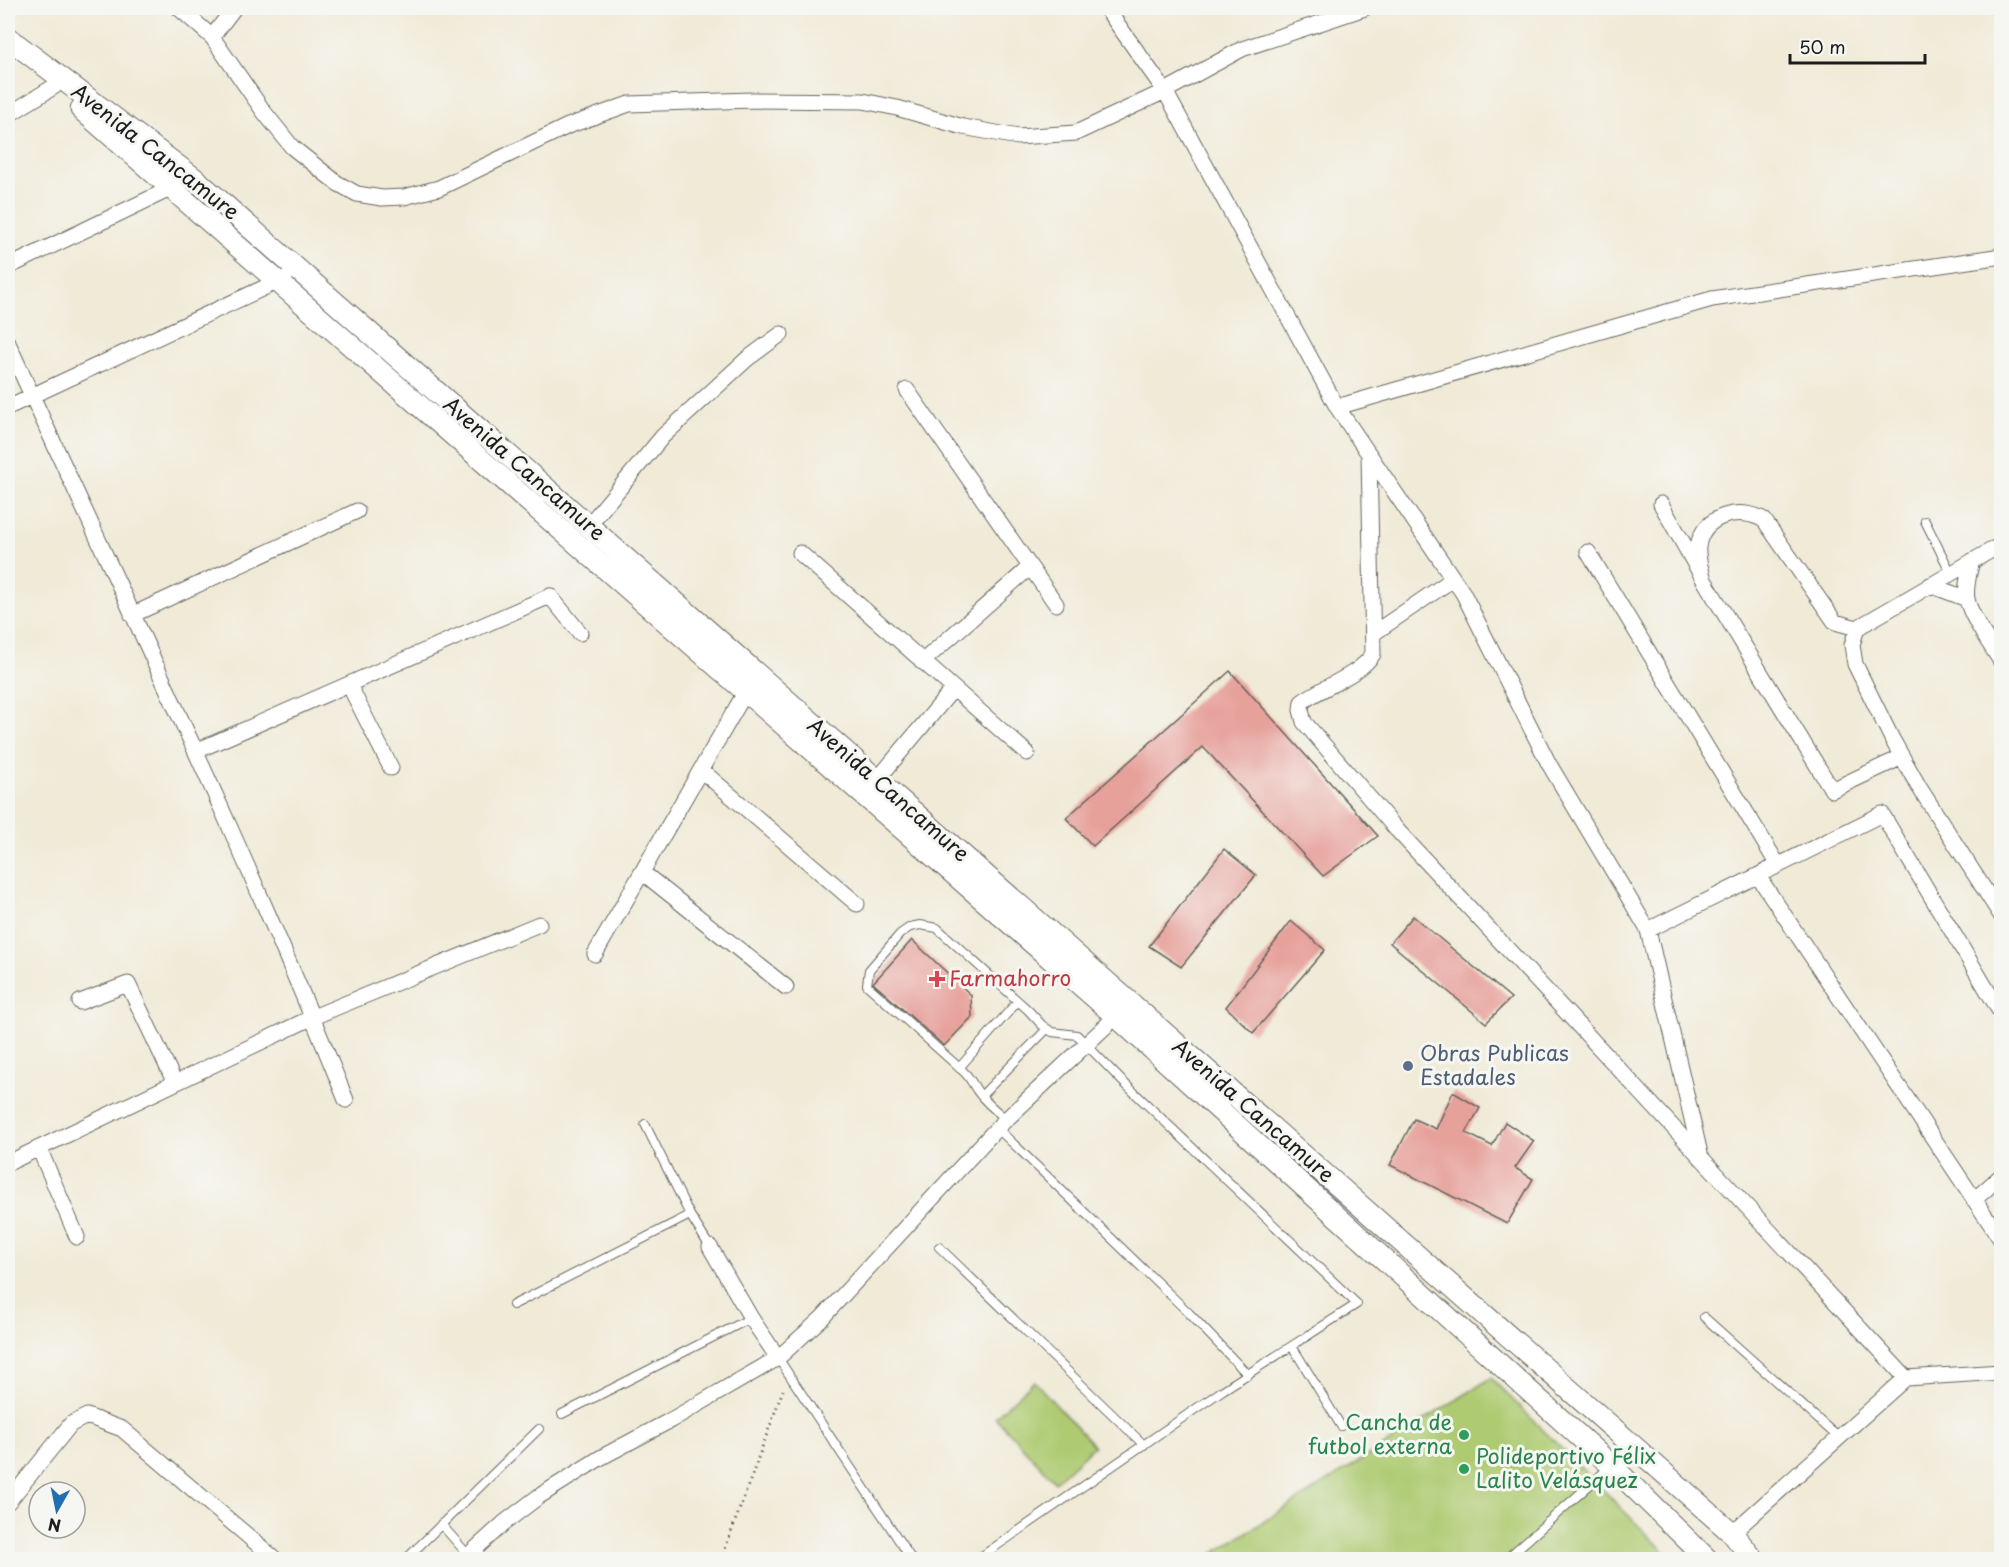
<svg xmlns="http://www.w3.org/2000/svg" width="2009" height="1567" viewBox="0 0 2009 1567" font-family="'Playpen Sans',sans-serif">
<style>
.green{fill:#aecb72;stroke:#657447;stroke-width:1.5}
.building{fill:#e7a19b}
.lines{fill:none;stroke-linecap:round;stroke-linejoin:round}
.lane-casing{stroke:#66645d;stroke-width:10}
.street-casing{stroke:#66645d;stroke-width:17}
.secondary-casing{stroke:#66645d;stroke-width:23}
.path{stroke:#66645d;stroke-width:3;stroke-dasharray:1.5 4.5;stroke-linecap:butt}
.lane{stroke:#fff;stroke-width:8}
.street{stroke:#fff;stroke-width:15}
.secondary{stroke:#fff;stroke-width:21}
.health-dot{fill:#e0444e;stroke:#f6f6f2;stroke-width:2}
.service-dot{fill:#5c6f8a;stroke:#f6f6f2;stroke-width:2}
.leisure-dot{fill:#2e9e5b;stroke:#f6f6f2;stroke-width:2}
.labels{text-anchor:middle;stroke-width:6;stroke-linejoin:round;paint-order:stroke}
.street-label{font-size:21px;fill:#1c1c1c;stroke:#f6f6f2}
.health-label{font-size:21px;fill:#be3a42;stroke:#f6f6f2;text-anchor:start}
.service-label{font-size:21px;fill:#4e5e75;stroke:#f6f6f2;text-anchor:start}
.leisure-label{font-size:21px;fill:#27864d;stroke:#f6f6f2;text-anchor:end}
</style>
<rect width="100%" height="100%" fill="#f6f6f2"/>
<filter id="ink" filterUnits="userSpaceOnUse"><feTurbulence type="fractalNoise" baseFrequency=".0167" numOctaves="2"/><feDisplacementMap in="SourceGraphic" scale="12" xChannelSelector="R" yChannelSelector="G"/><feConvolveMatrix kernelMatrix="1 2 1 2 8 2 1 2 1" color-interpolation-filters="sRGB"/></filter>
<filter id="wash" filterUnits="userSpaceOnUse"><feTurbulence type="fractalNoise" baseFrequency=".008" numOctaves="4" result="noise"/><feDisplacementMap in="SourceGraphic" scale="24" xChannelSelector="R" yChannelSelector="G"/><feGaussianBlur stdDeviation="1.35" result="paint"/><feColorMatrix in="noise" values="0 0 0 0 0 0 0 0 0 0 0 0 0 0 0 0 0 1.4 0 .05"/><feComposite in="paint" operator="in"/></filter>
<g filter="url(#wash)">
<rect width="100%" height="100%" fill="#f0ead7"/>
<path class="green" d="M1491 1378 1672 1559 1203 1560Z
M1034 1381 1094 1446 1055 1482 995 1417Z"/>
<g id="blocks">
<path class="building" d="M1230 671 1378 836 1323 876 1203 747 1093 846 1066 818Z
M1224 849 1256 875 1181 967 1149 946Z
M1413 916 1511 998 1486 1023 1390 943Z
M1291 921 1325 950 1253 1033 1226 1007Z
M912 940 971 995 972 1017 944 1046 873 983Z
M1453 1092 1480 1108 1466 1133 1492 1146 1505 1122 1534 1141 1515 1168 1533 1179 1507 1224 1390 1165 1414 1119 1436 1129Z"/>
</g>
</g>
<g filter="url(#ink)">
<use href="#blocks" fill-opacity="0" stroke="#66645d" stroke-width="1.5"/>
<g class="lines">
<g class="lane-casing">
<path id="lane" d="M1925 521 1951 573
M959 1068 1018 1001
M981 1096 1047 1029
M645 1124 690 1215 710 1247
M997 1128 1189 1313 1248 1375
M939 1247 1144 1445
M513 1305 690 1215
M1704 1317 1839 1438
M1292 1346 1341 1426
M778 1358 912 1560
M562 1414 751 1318
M441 1524 468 1555
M405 1560 539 1429
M976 1560 1223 1390 1357 1304 1121 1080 1077 1035 1052 1032 1042 1025 1028 1010 937 928 920 925 910 927 900 934 869 970 867 985 964 1072C971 1079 973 1085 978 1092 986 1103 996 1111 1006 1119
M1505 1560 1610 1467"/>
</g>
<g class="street-casing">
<path id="street" d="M179 8 212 37 264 112 292 147 337 183 357 194 382 198 404 197 439 188 568 126 629 104 753 100 863 101 897 108 963 127 1018 137 1076 133 1165 91 1242 49 1365 8
M1106 8 1165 91 1337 407 1463 593 1549 764 1648 930 1701 1158
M212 37 234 8
M8 115 55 86
M8 267 178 185
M8 343C122 595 243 843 346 1100
M907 390 1056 604
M8 407 285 278
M1337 407 1712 299 2002 256
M1369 455 1373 654C1360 675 1322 687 1302 702L1301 710 1304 722 1397 830 1906 1378
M1661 504 1704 580 1832 790 1902 757
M588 526 663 436 747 359 781 334
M1588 552 1778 865
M800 553 1027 753
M1972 561C1969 573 1965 587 1967 599 1970 616 1992 647 2002 663
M1704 580C1701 569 1697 559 1698 547 1702 515 1740 506 1764 520L1835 622 1857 628 2002 544
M1930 585 1967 599
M132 615 357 511
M1857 628 1852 645 1855 664 1892 739 1919 787 2002 917
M1374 633 1453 579
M922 662 1030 567
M349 685 391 768
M196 751 550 596 580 633
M701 770 857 904
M877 780 953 689
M642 872 786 987
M1758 876 2002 1241
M1648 930 1882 814 2002 1015
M595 954 746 691
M80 1002 128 984 175 1083
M39 1148 77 1237
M8 1163 313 1017 539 924
M1974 1200 2002 1175
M710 1247 751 1318 778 1358
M1612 1466 1633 1446
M8 1502 71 1424 87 1416 122 1429 276 1560
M1732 1533 1906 1378 2002 1372
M463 1560 504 1523 538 1497 600 1458 671 1420 778 1358 822 1318 997 1128 1124 1009"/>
</g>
<g class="secondary-casing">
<path id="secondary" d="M8 38 195 179 1732 1533 1754 1560
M81 109 1117 1017 1612 1466 1708 1560"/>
</g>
<path class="path" d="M721 1560 783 1390"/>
<use href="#lane" class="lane"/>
<use href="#street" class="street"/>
<use href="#secondary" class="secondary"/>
</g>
</g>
<path class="health-dot" d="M934 970h6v6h6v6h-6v6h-6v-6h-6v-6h6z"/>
<circle class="service-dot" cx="1408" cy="1066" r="6"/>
<g class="leisure-dot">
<circle cx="1464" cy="1435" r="6"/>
<circle cx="1464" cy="1469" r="6"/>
</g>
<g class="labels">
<g class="street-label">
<text transform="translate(155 152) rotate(38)" y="7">Avenida Cancamure</text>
<text transform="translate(524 469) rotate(41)" y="7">Avenida Cancamure</text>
<text transform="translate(888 790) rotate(41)" y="7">Avenida Cancamure</text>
<text transform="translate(1253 1111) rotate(41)" y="7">Avenida Cancamure</text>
</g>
<g class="health-label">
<text x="949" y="986">Farmahorro</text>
</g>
<g class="service-label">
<text x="1420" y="1061">Obras Publicas<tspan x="1420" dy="24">Estadales</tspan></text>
</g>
<g class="leisure-label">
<text x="1452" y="1430">Cancha de<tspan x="1452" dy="24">futbol externa</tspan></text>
<text x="1476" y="1464" text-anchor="start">Polideportivo Félix<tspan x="1476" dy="24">Lalito Velásquez</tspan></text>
</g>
</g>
<rect width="2009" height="1567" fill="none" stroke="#f6f6f2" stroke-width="30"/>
<g transform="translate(57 1510) rotate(189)"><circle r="28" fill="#f6f6f2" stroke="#9f9f9c" stroke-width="1.5"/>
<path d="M0-4.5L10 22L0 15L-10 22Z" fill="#1f6fb2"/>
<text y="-9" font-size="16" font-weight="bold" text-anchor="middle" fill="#1c1c1c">N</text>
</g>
<path d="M1790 54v9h135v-9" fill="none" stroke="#1c1c1c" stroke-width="3"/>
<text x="1799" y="54" font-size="18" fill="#1c1c1c" stroke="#f6f6f2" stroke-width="4.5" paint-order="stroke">50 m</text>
</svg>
